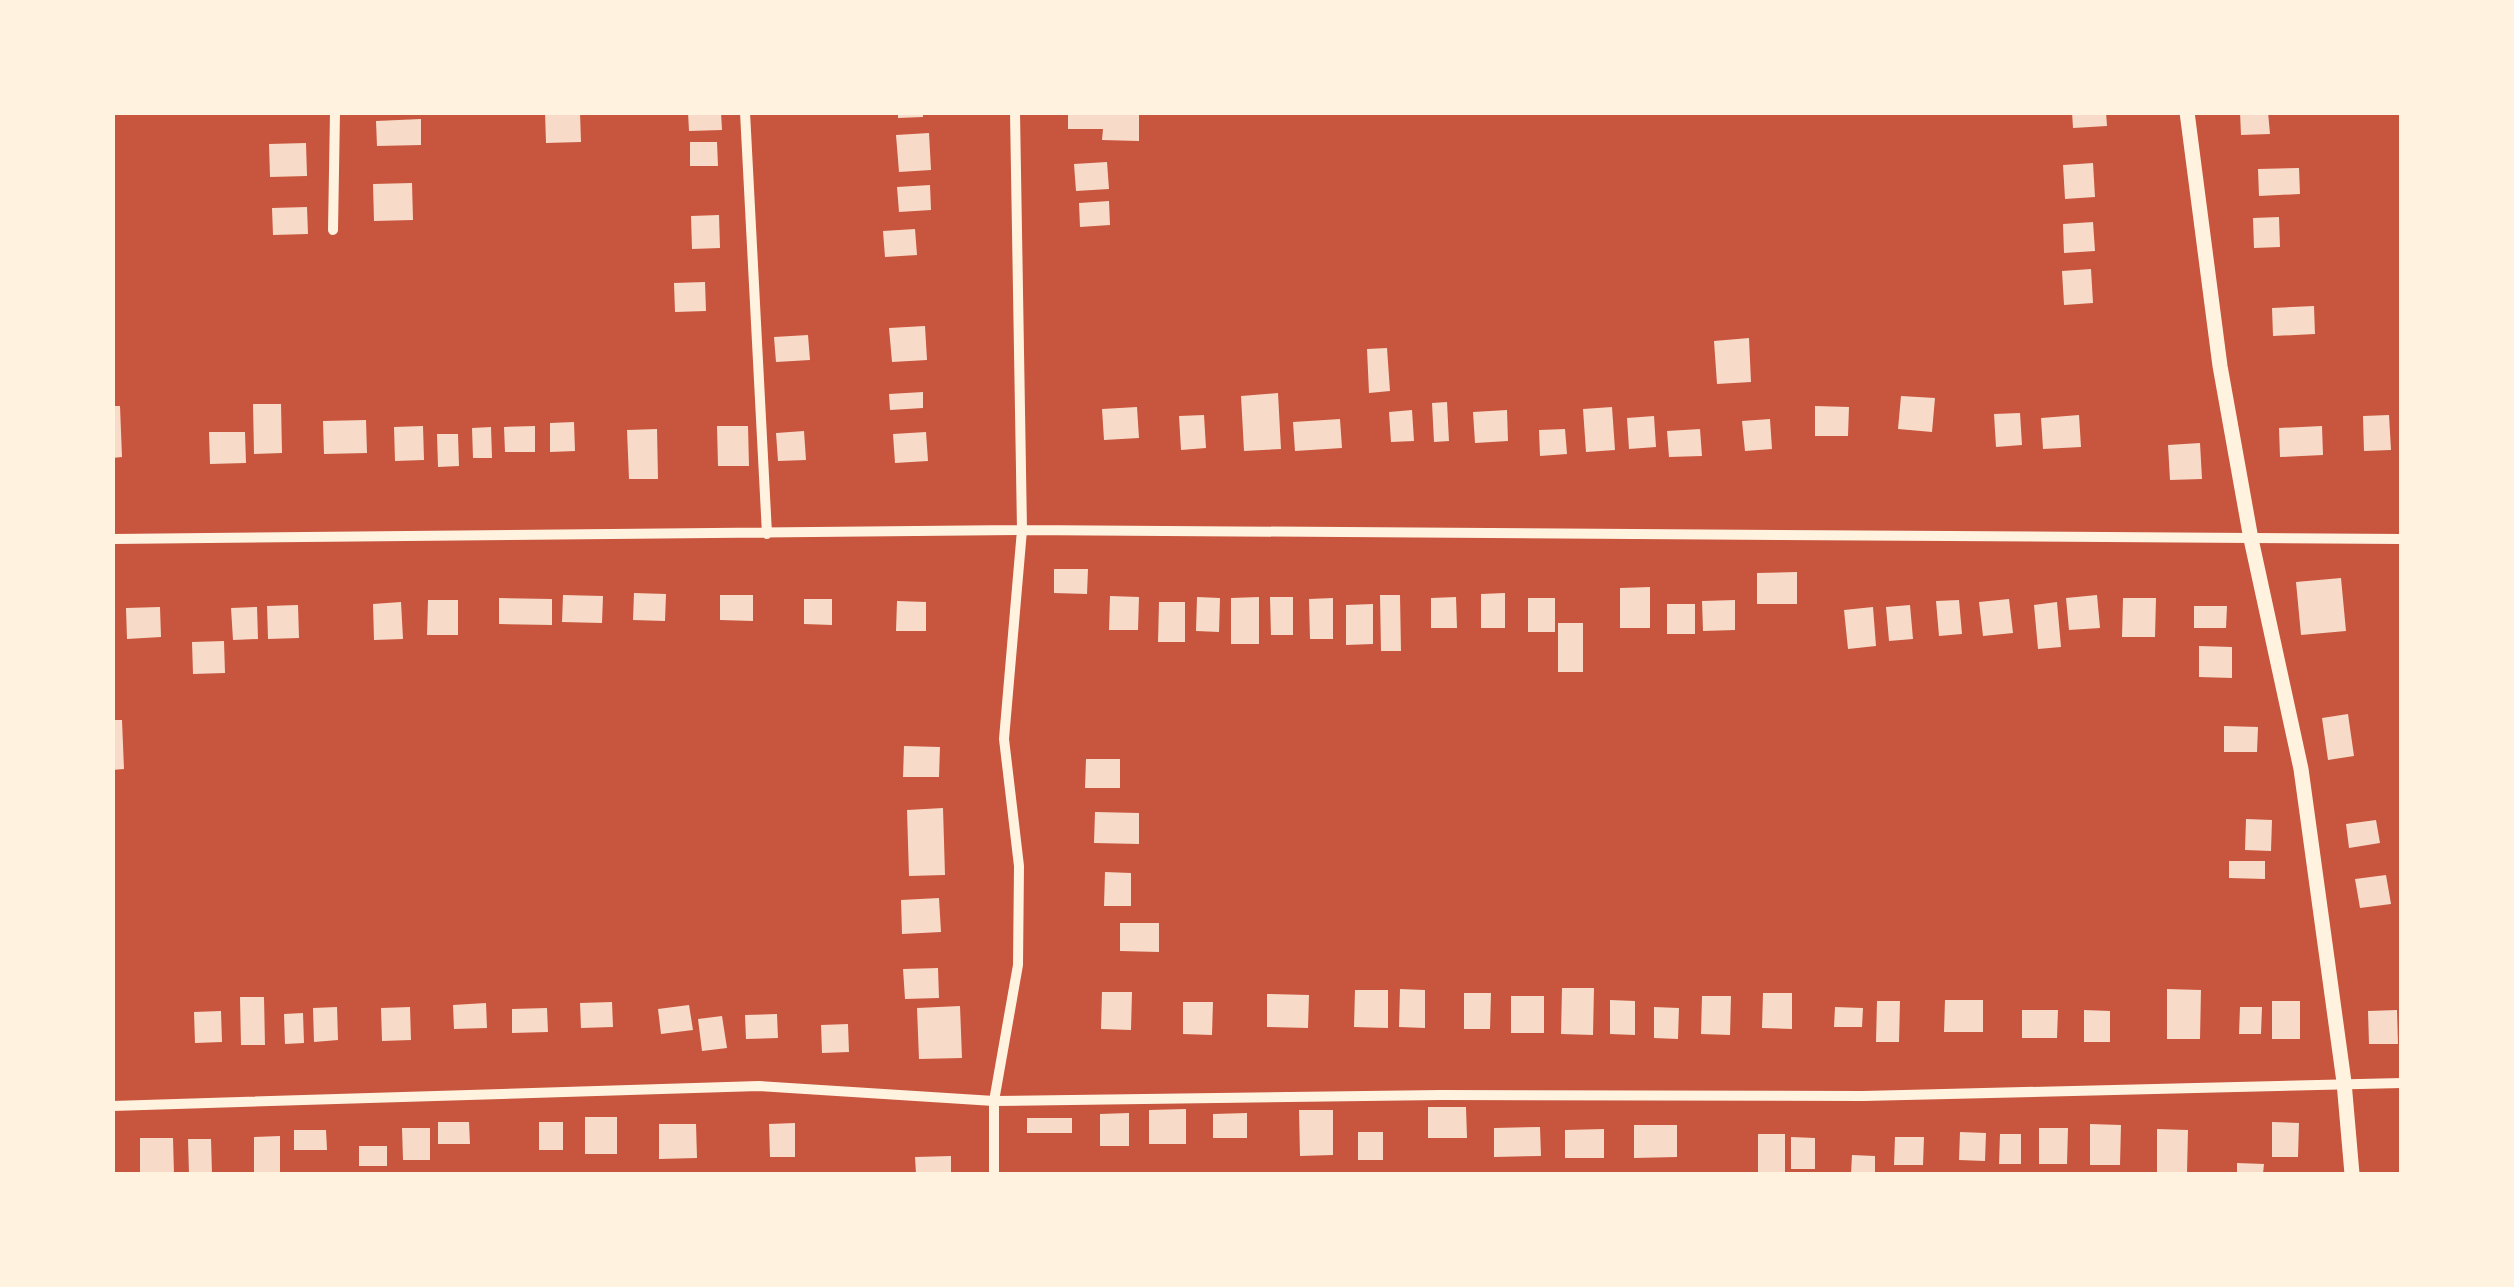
<svg xmlns="http://www.w3.org/2000/svg" width="2514" height="1287" viewBox="0 0 2514 1287" font-family="'Fira Sans',sans-serif">
<style>
.building{fill:#f7dbc8}
.lines{fill:none;stroke-linecap:round;stroke-linejoin:round}
.minor{stroke:#fff3e0;stroke-width:10}
.tertiary{stroke:#fff3e0;stroke-width:15}
</style>
<rect width="100%" height="100%" fill="#c8553d"/>
<path class="building" d="M545 112H580L581 142 546 143Z
M688 112H721L722 130 689 131Z
M898 112H923V117L898 118Z
M1068 112H1139V141L1102 140 1103 129H1068Z
M2072 112H2106L2107 126 2073 128Z
M2240 112H2268L2270 134 2241 135Z
M421 119V145L377 146 376 121Z
M929 133 931 170 899 172 896 135Z
M690 142H717L718 166H690Z
M306 143 307 176 270 177 269 144Z
M1107 162 1109 189 1076 191 1074 164Z
M2093 163 2095 197 2065 199 2063 165Z
M2299 168 2300 194 2259 196 2258 169Z
M412 183 413 220 374 221 373 184Z
M930 185 931 210 899 212 897 187Z
M1109 201 1110 225 1080 227 1079 203Z
M307 207 308 234 273 235 272 208Z
M719 215 720 248 692 249 691 216Z
M2279 217 2280 247 2254 248 2253 218Z
M2093 222 2095 251 2064 253 2063 224Z
M915 229 917 255 885 257 883 231Z
M2091 269 2093 303 2064 305 2062 271Z
M705 282 706 311 675 312 674 283Z
M2314 306 2315 334 2273 336 2272 308Z
M925 326 927 360 892 362 889 328Z
M808 335 810 360 776 362 774 337Z
M1749 338 1751 382 1717 384 1714 341Z
M1387 348 1390 391 1369 393 1367 349Z
M923 392V408L890 410 889 394Z
M1278 393 1281 449 1244 451 1241 396Z
M1901 396 1935 398 1932 432 1898 429Z
M1447 402 1449 441 1434 442 1432 403Z
M253 404H281L282 453 254 454Z
M112 406H120L122 457 112 458Z
M1815 406 1849 407 1848 436H1815Z
M1137 407 1139 438 1104 440 1102 409Z
M1612 407 1615 450 1586 452 1583 409Z
M1412 410 1414 441 1391 442 1389 412Z
M1507 410 1508 441 1475 443 1473 412Z
M2020 413 2022 445 1996 447 1994 414Z
M1204 415 1206 448 1181 450 1179 416Z
M2079 415 2081 447 2043 449 2041 418Z
M2389 415 2391 450 2364 451 2363 416Z
M1654 416 1656 447 1629 449 1627 418Z
M1340 419 1342 448 1295 451 1293 422Z
M1770 419 1772 449 1745 451 1742 421Z
M366 420 367 453 324 454 323 421Z
M574 422 575 451 550 452V423Z
M423 426 424 460 395 461 394 427Z
M535 426V452H505L504 427Z
M717 426H748L749 466H718Z
M2322 426 2323 455 2280 457 2279 428Z
M491 427 492 458H473L472 428Z
M657 429 658 479H629L627 430Z
M1565 429 1567 454 1540 456 1539 430Z
M1700 429 1702 456 1669 457 1667 431Z
M804 431 806 460 778 461 776 433Z
M209 432H245L246 463 210 464Z
M926 432 928 461 895 463 893 434Z
M437 434H458L459 466 438 467Z
M2200 443 2202 479 2170 480 2168 445Z
M1054 569H1088L1087 594 1054 593Z
M1797 572V604H1757V573Z
M2341 578 2346 631 2301 635 2296 582Z
M1650 587V628H1620V588Z
M634 593 666 594 665 621 633 620Z
M1505 593V628H1481V594Z
M563 595 603 596 602 623 562 622Z
M720 595H753V621L720 620Z
M1380 595H1400L1401 651H1381Z
M2097 595 2100 628 2069 630 2066 598Z
M1110 596 1139 597 1138 630H1109Z
M1197 597 1220 598 1219 632 1196 631Z
M1259 597V644H1231V598Z
M1270 597H1293V635H1271Z
M1456 597 1457 628H1431V598Z
M499 598 552 599V625L499 624Z
M1333 598V639H1310L1309 599Z
M1528 598H1555V632H1528Z
M2123 598H2156L2155 637H2122Z
M804 599H832V625L804 624Z
M2009 599 2013 633 1983 636 1979 602Z
M428 600H458V635H427Z
M1735 600V630L1703 631 1702 601Z
M1959 600 1962 634 1939 636 1936 601Z
M897 601 926 602V631H896Z
M401 602 403 639 374 640 373 604Z
M1159 602H1185V642H1158Z
M2057 602 2061 647 2038 649 2034 605Z
M1373 604V644L1346 645V605Z
M1667 604H1695V634H1667Z
M298 605 299 638 268 639 267 606Z
M1910 605 1913 639 1889 641 1886 607Z
M2194 606H2227L2226 628H2194Z
M160 607 161 637 127 639 126 608Z
M257 607 258 639 233 640 231 608Z
M1873 607 1876 646 1848 649 1844 610Z
M1558 623H1583V672H1558Z
M224 641 225 673 193 674 192 642Z
M2199 646 2232 647V678L2199 677Z
M2348 714 2354 756 2328 760 2322 718Z
M112 720H122L124 769 112 770Z
M2224 726 2258 727 2257 752H2224Z
M904 746 940 747 939 777H903Z
M1086 759H1120V788H1085Z
M943 808 945 875 909 876 907 810Z
M1095 812 1139 813V844L1094 843Z
M2246 819 2272 820 2271 851 2245 850Z
M2376 820 2380 843 2349 848 2346 824Z
M2229 861H2265V879L2229 878Z
M1105 872 1131 873V906H1104Z
M2386 875 2391 904 2360 908 2355 879Z
M939 898 941 932 902 934 901 900Z
M1120 923H1159V952L1120 951Z
M938 968 939 998 905 999 903 969Z
M1562 988H1594L1593 1035 1561 1034Z
M1400 989 1425 990V1028L1399 1027Z
M2167 989 2201 990 2200 1039H2167Z
M1355 990H1388V1028L1354 1027Z
M1102 992H1132L1131 1030 1101 1029Z
M1464 993H1491L1490 1029H1464Z
M1763 993H1792V1029L1762 1028Z
M1267 994 1309 995 1308 1028 1267 1027Z
M1511 996H1544V1033H1511Z
M1702 996H1731L1730 1035 1701 1034Z
M240 997H264L265 1045H241Z
M1610 1000 1635 1001V1035L1610 1034Z
M1945 1000H1983V1032H1944Z
M1877 1001H1900L1899 1042H1876Z
M2272 1001H2300V1039H2272Z
M612 1002 613 1027 581 1028 580 1003Z
M1183 1002H1213L1212 1035 1183 1034Z
M486 1003 487 1028 454 1029 453 1005Z
M689 1005 693 1030 661 1034 658 1009Z
M960 1006 962 1058 919 1059 917 1008Z
M337 1007 338 1040 314 1042 313 1008Z
M410 1007 411 1040 382 1041 381 1008Z
M1654 1007 1679 1008 1678 1039 1654 1038Z
M1835 1007 1863 1008 1862 1027H1834Z
M2240 1007H2262L2261 1034H2239Z
M547 1008 548 1032 512 1033V1009Z
M2022 1010H2058L2057 1038H2022Z
M2084 1010 2110 1011V1042H2084Z
M2397 1010 2398 1044H2369L2368 1011Z
M221 1011 222 1042 195 1043 194 1012Z
M303 1013 304 1043 285 1044 284 1014Z
M777 1014 778 1038 746 1039 745 1015Z
M722 1016 727 1048 702 1051 698 1019Z
M848 1024 849 1052 822 1053 821 1025Z
M1428 1107H1466L1467 1138H1428Z
M1186 1109V1144H1149V1110Z
M1299 1110H1333V1155L1300 1156Z
M1129 1113V1146H1100V1114Z
M1247 1113V1138H1213V1114Z
M585 1117H617V1154H585Z
M1027 1118H1072V1133H1027Z
M438 1122H469L470 1144H438Z
M539 1122H563V1150H539Z
M2272 1122 2299 1123 2298 1157H2272Z
M795 1123V1157H770L769 1124Z
M659 1124H696L697 1158 659 1159Z
M2090 1124 2121 1125 2120 1165H2090Z
M1634 1125H1677V1157L1634 1158Z
M1540 1127 1541 1156 1494 1157V1128Z
M402 1128H430V1160H403Z
M2039 1128H2068L2067 1164H2039Z
M1604 1129V1158H1565V1130Z
M2157 1129 2188 1130 2187 1174H2157Z
M294 1130H326L327 1150H294Z
M1358 1132H1383V1160H1358Z
M1960 1132 1986 1133 1985 1161 1959 1160Z
M1758 1134H1785V1174H1758Z
M2000 1134H2021V1164H1999Z
M280 1136V1174H254V1137Z
M1791 1137 1815 1138V1169H1791Z
M1895 1137H1924L1923 1165H1894Z
M140 1138H173L174 1174H140Z
M188 1139H211L212 1174H189Z
M359 1146H387V1166H359Z
M1852 1155 1875 1156V1174H1851Z
M951 1156V1174H916L915 1157Z
M2237 1163 2264 1164 2263 1174H2237Z"/>
<g class="lines">
<path class="minor" d="M745 112 767 534
M333 230 335 112
M112 539 1022 530 2402 539
M112 1106 759 1086 994 1101 1441 1095 1863 1096 2402 1083
M994 1174V1101L1018 965 1019 866 1004 739 1022 530 1015 112"/>
<path class="tertiary" d="M2187 112 2220 366 2251 539 2301 769 2344 1082 2352 1174"/>
</g>
<rect width="2514" height="1287" fill="none" stroke="#fff3e0" stroke-width="230"/>
</svg>
